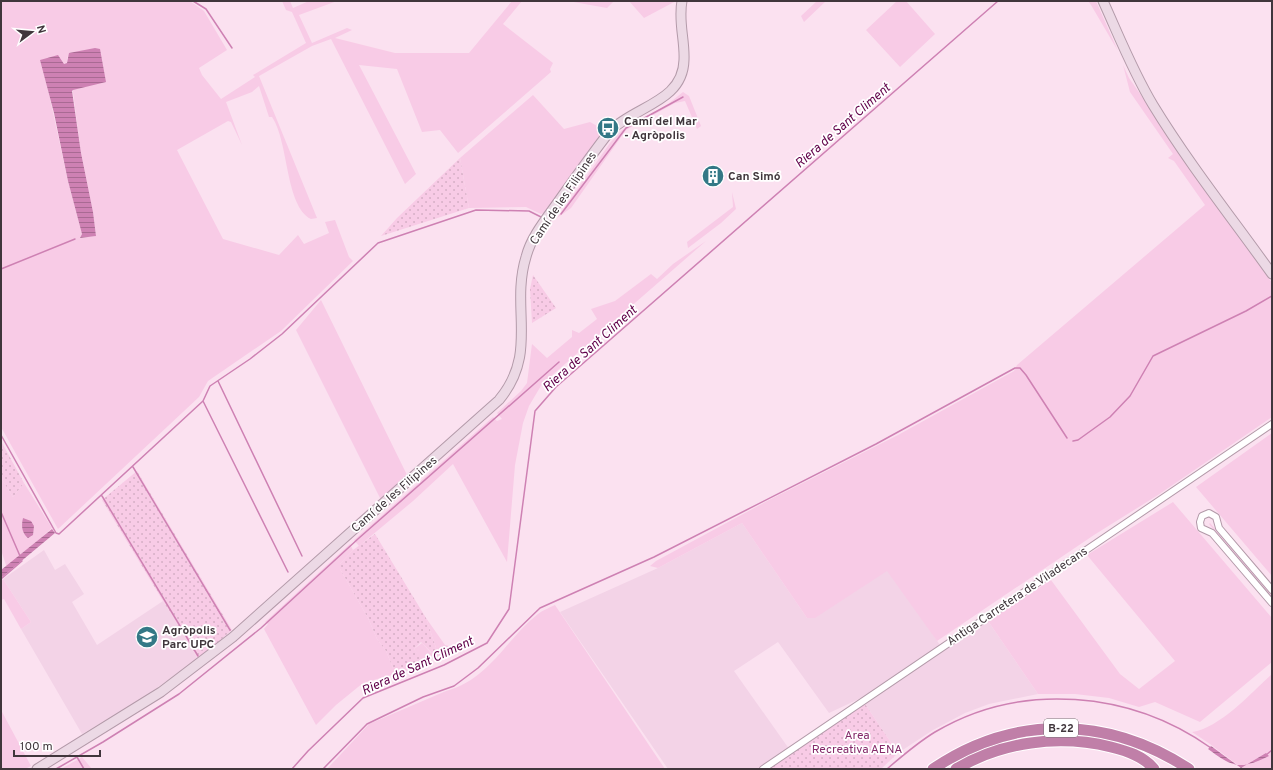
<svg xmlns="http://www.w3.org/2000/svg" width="1273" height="770" viewBox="0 0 1273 770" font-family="Overpass,sans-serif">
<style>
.built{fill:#f3d3e7}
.grass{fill:#f8cbe6;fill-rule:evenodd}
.park{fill:url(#park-dots)}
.water{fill:url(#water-rules)}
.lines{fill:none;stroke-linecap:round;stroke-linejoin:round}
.stream{stroke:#ce81b3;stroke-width:1.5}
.minor-casing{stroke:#b39aa9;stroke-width:8}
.secondary-casing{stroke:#b39aa9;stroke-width:11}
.motorway-casing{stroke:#fff;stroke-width:13}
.minor{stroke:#fff;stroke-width:6}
.secondary{stroke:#ecd9e5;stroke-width:9}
.motorway{stroke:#c07fa8;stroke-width:11}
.labels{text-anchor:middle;stroke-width:3.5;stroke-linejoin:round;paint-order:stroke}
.shield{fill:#fff;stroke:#797276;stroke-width:1}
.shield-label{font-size:11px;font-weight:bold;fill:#40363c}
.poi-label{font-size:12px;font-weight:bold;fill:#40363c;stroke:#fff;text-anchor:start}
.street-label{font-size:12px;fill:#40363c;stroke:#fff}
.park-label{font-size:12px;fill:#842a6a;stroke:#fff}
.water-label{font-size:13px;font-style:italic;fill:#600049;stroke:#fff}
</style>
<defs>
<pattern id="park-dots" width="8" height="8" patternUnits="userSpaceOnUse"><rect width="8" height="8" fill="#f8cbe6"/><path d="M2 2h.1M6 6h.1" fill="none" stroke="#d6afc6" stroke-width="1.8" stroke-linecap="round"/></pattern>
<pattern id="water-rules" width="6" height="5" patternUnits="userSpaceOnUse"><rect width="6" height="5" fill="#ce81b3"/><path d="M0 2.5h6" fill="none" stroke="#a96a93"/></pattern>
</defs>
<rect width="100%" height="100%" fill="#fbe1f0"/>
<path class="built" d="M742 523 807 618 886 565 944 651 988 621 1038 694 989 704 965 713 933 730 898 753 861 698 829 713 778 642 734 671 792 753 769 769H668L560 612 658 568Z
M44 550 55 570 65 564 84 594 72 602 97 645 163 601 198 659 131 706 82 734 21 629 31 622 3 579Z"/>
<path class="grass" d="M1 1H190L204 11 227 50 199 68 202 75 221 99 255 77 253 75 306 43 292 12 286 10 282 1H290L293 8 309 1H337L299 15 312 43 347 28 352 30 335 38 395 53H469L512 1H522L503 24 553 63 550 69 551 72 458 153 440 130 422 132 397 69 359 65 416 174 405 184 331 39 312 46 259 76 317 218 311 219C285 206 289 142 272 117H269L259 86 252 92 226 102 242 145 231 122 228 121 177 150 223 239 279 255 298 235 304 244 329 233 325 222 335 220 349 257 353 261 281 331 208 381 199 397 58 529 1 427ZM68 55 81 153 93 212 96 236 80 238 82 234 68 181 42 62 63 64 67 63Z
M568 1H614L607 8Z
M629 1H676L644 18Z
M817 1H826L804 22 801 16Z
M897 1H906L935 34 900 67 866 30Z
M1088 1H1096L1118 51 1091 5Z
M1123 65 1129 78 1272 283V417L1158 495 1094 535 937 641 887 571 815 618H807L742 523 658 568 650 566 656 561 769 500 898 435 1014 371 1017 365 1205 205 1174 161 1168 158 1173 154 1130 92Z
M683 92 689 96 701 126 697 129 685 101 675 103 626 130 571 208 557 218 610 143 622 130 668 104Z
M533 95 564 129 590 122 606 131 547 212 541 214 526 207 469 208 460 158Z
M732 192 736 209 721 223 688 248 687 242 733 207Z
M706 241 542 384 529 406 523 423 515 465 507 562 453 464 413 501 359 546 354 540 493 417 497 421 502 419 497 413 521 391 527 383 532 344 547 358 572 337V330L579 333 597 319 591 309 615 301 651 274 657 279 673 264Z
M321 300 408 477 381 500 296 330Z
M1272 433V576L1196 487Z
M1 478 13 497 24 483 52 528 7 568 1 550Z
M1173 502 1272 618V662L1200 722 1155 702 1139 707 1109 698 1075 694H1038L988 621 1051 580 1120 674 1139 689 1175 661 1087 555Z
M1210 523 1272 595V599L1209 524Z
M350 544 353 550 340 564V569L368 618 377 639 386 651 393 668 422 661 414 649 422 643 431 653 436 648 426 618 445 645 456 648 406 671 363 683 336 705 316 725 264 629 268 624 265 622Z
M3 579 31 622 21 629 4 599 1 600V581Z
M555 605 665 769H327L369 724 446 691C490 679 505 640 538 614 543 610 549 608 555 605Z
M1272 674V767L1269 769H1243L1210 744 1192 732C1220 728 1251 693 1272 674Z
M1 710 31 766 25 769H1Z
M82 757 92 769H61Z"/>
<path class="park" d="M460 158 469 208 381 236 397 218Z
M533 275 556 308 532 323 530 289Z
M1 441 24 483 13 497 1 478Z
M137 471 232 630 198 659 102 500Z
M375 534 426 618 436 648 432 653 421 642 414 649 423 661 404 669 393 668 386 651 377 639 368 618 340 569V564L353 550Z
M865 704 898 753 881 769H769Z"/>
<path class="water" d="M95 48 100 49 106 82 73 90 72 91 81 153 93 212 96 236 80 238 82 234 68 181 54 113 40 60 58 55 64 64 67 63 69 53Z
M23 518 31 521 34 526 33 535 28 538C22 533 21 526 23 518Z
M52 529 55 533 1 578V570Z
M1211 746 1241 768 1266 753 1269 756C1240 770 1234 768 1208 749Z"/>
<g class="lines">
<path class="stream" d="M193 1 206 9 232 48
M561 214 626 128 683 97
M1 269 75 239
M218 381 302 556
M203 401 288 572
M1 435 56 533 59 534 203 401 210 386 250 359 282 334 378 243 476 210 529 211 541 217
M1073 441 1078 440 1110 417 1130 396 1153 356 1246 311 1272 296
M133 467 230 630
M102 496 198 656
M1 512 20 556
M1 579 22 561
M1266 755 1272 750
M77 757 84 769
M56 769 103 742 179 694 261 628 359 538 559 362
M292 769 308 751 363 698 444 665 487 643 509 609 535 411 556 387 998 1
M323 769 367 724 423 697 454 686 478 668 540 608 654 557 876 444 1015 368H1020L1026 375 1067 438
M887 769C902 756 917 743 935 732 1021 681 1131 691 1211 748"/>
<g class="minor-casing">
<path id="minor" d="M1272 590 1219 528 1216 517 1209 513 1202 516 1200 522 1201 528 1212 533 1272 603
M763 769 1272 424"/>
</g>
<g class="secondary-casing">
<path id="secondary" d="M1103 1C1119 36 1133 72 1153 105 1189 164 1232 218 1272 274
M37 769 161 692 233 637 499 400C539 352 510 309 526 257 531 237 546 219 558 202 575 178 592 154 610 131 635 106 683 102 684 60 685 40 678 21 682 1"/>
</g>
<g class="motorway-casing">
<path id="motorway" d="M933 769C1014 714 1108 716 1189 769
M956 769C1002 742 1058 734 1111 747 1127 751 1143 756 1154 769"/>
</g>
<use href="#minor" class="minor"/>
<use href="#secondary" class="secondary"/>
<use href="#motorway" class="motorway"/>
</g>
<defs>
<g id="bus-disc" transform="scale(1.15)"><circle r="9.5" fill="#337886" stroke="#fff"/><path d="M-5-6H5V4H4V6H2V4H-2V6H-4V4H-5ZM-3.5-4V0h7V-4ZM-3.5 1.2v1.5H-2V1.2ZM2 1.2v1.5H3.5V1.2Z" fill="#fff"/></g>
<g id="building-disc" transform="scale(1.15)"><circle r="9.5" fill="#337886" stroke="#fff"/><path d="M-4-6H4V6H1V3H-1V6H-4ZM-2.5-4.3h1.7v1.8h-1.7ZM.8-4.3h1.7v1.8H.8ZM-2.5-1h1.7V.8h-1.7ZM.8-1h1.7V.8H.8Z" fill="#fff"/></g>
<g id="university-disc" transform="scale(1.15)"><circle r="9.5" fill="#337886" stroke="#fff"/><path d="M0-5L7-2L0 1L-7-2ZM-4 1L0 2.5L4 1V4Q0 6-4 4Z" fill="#fff"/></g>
</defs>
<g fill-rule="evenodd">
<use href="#bus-disc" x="608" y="128"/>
<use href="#building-disc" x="713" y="176"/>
<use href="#university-disc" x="147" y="637"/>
</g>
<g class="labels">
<rect class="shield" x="1044" y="719" width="34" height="18" rx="3"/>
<g class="shield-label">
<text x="1061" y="732">B-22</text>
</g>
<g class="poi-label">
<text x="624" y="125">Camí del Mar<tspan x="624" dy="14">- Agròpolis</tspan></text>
<text x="728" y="180">Can Simó</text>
<text x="162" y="634">Agròpolis<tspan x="162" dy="14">Parc UPC</tspan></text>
</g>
<g class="street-label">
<text transform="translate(563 198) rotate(-56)" y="4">Camí de les Filipines</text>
<text transform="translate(394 494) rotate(-41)" y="4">Camí de les Filipines</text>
<text transform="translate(1017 596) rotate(-34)" y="4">Antiga Carretera de Viladecans</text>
</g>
<g class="park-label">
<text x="857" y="739">Area<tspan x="857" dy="14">Recreativa AENA</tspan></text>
</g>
<g class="water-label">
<text transform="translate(842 125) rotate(-41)" y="5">Riera de Sant Climent</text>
<text transform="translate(589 348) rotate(-42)" y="5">Riera de Sant Climent</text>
<text transform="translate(417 665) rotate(-25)" y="5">Riera de Sant Climent</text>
</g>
</g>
<rect width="1273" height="770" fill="none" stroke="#40363c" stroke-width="4"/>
<g transform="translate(32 32) rotate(74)" stroke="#ffffff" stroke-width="3" paint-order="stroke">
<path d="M0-3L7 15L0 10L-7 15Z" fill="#40363c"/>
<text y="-6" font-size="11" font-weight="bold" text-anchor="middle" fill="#40363c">N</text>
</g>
<path d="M14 750v6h86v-6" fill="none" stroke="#40363c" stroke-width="2"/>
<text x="20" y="750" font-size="12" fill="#40363c" stroke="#ffffff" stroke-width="3" paint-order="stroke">100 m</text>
</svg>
